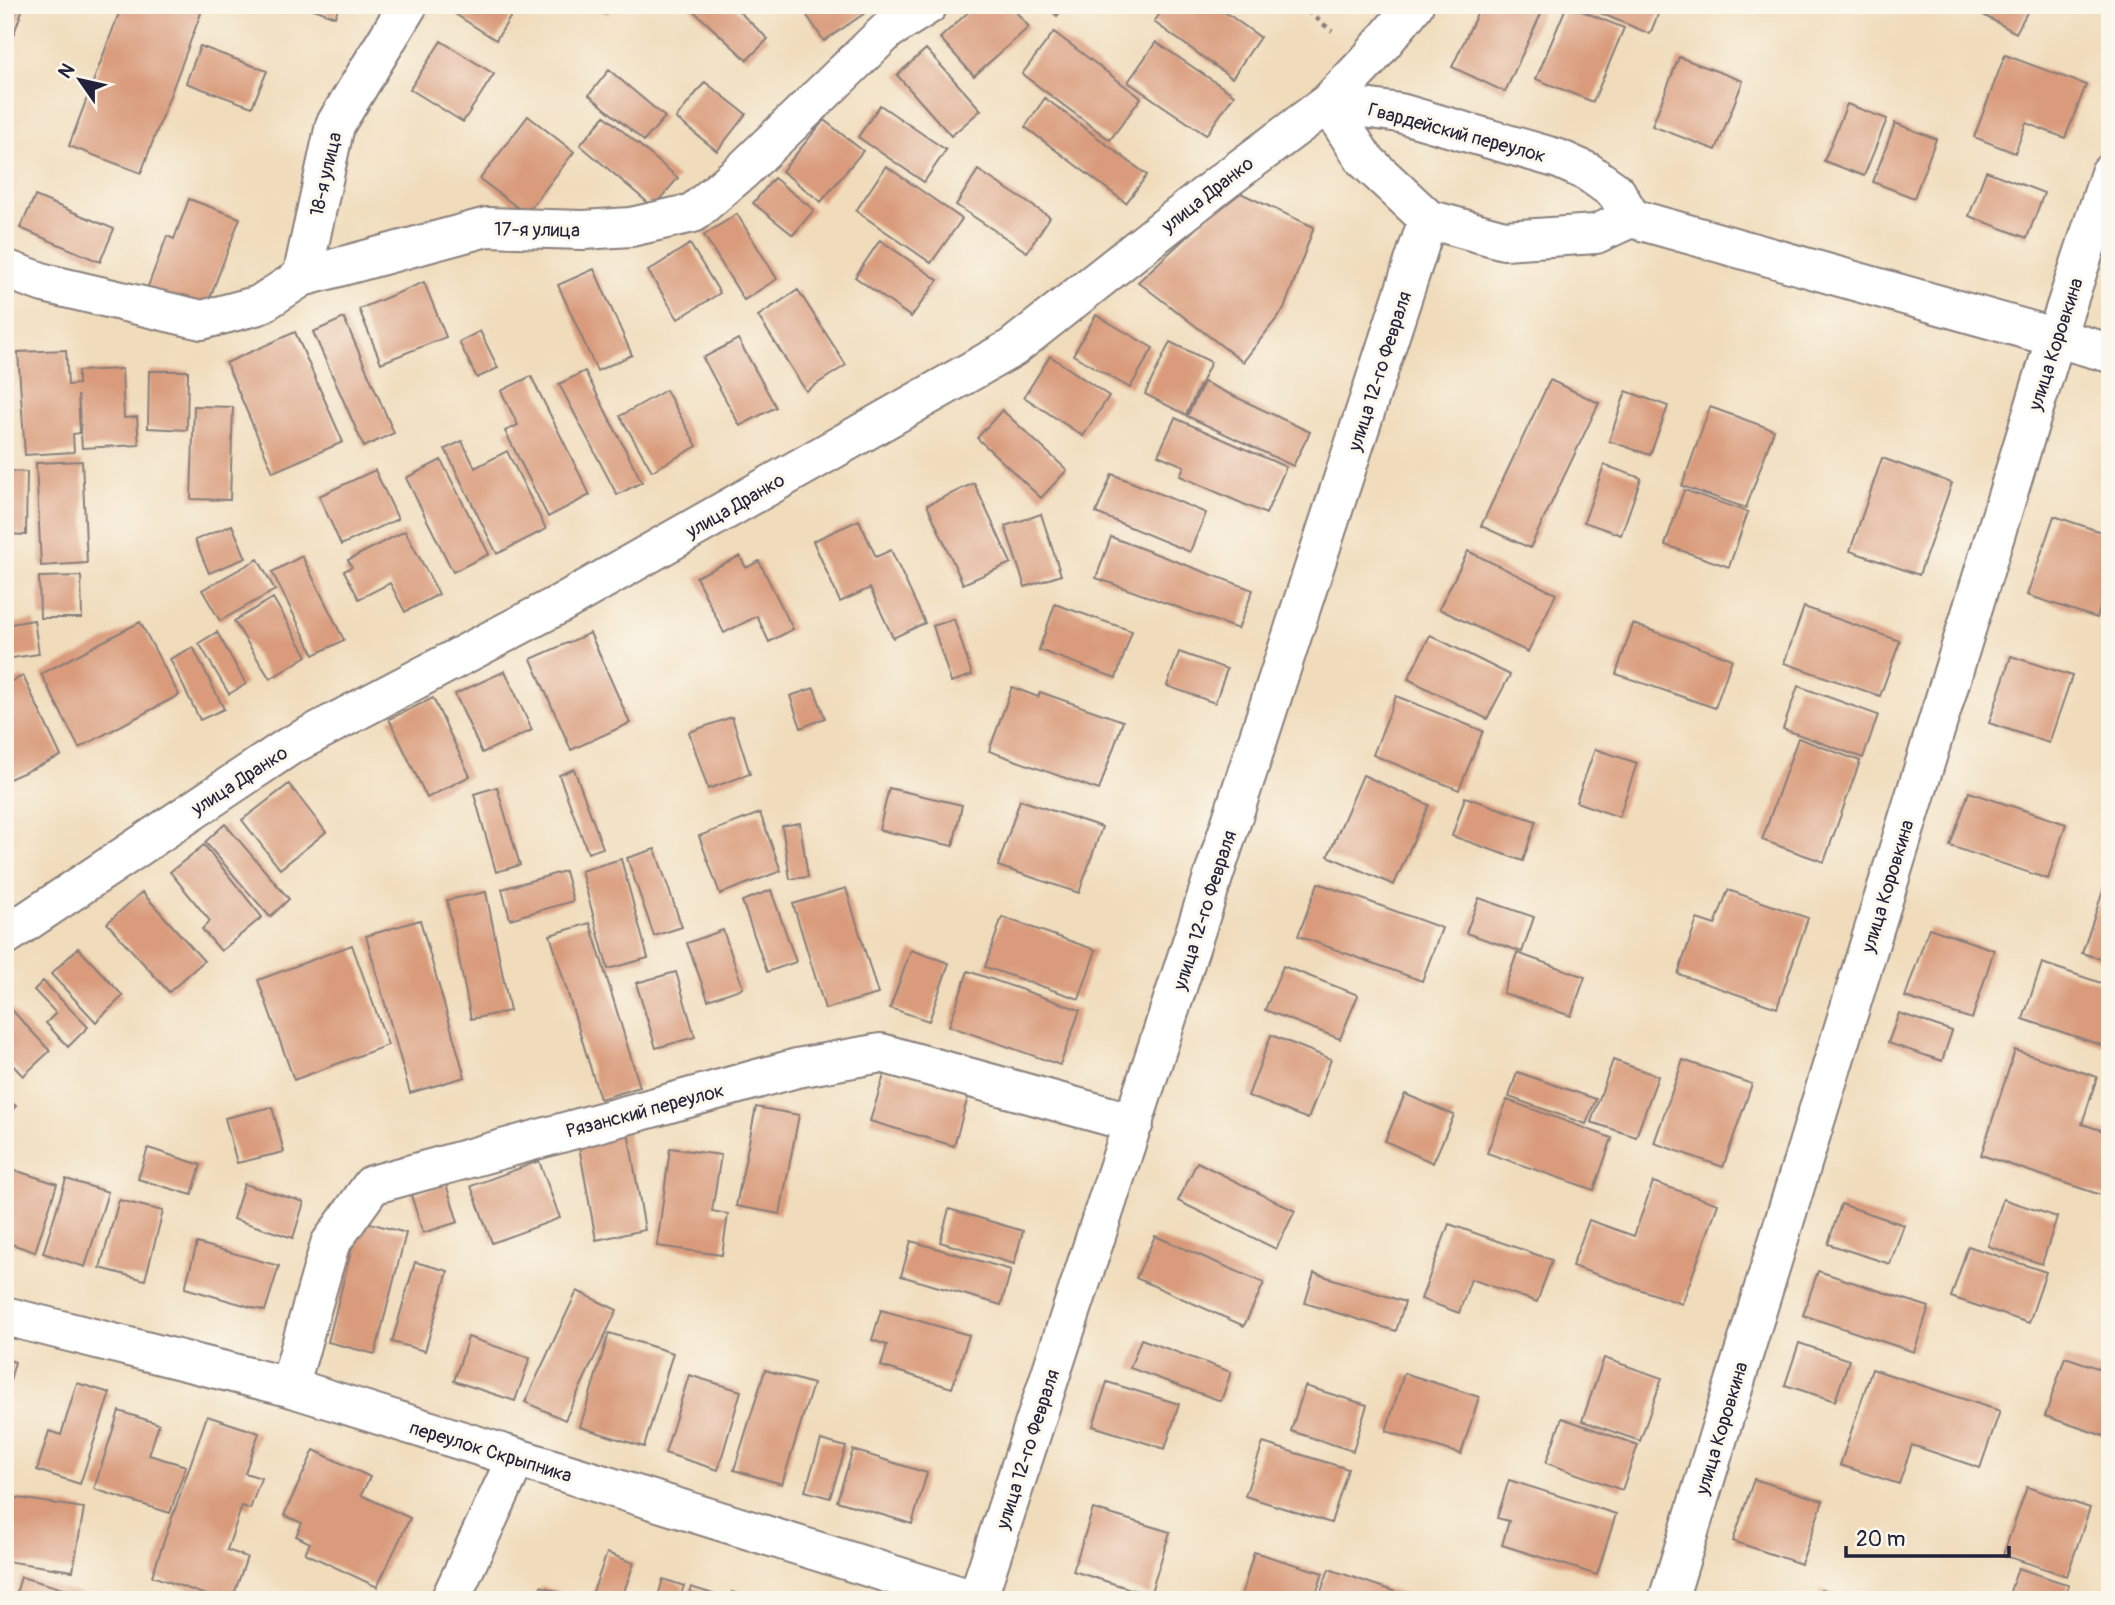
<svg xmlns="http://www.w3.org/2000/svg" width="2115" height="1605" viewBox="0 0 2115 1605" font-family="Pangolin,sans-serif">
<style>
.building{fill:#d99b7b}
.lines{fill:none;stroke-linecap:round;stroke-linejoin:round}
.minor-casing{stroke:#897f7b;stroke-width:42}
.path{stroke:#897f7b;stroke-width:4.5;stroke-dasharray:5 5;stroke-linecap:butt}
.minor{stroke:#fff;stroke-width:38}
.labels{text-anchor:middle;stroke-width:6;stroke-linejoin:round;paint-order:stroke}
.street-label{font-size:19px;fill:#22223b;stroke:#fbf7ec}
</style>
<rect width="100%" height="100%" fill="#fbf7ec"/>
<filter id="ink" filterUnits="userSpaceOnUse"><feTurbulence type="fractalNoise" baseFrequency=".0143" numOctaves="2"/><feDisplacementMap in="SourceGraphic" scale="14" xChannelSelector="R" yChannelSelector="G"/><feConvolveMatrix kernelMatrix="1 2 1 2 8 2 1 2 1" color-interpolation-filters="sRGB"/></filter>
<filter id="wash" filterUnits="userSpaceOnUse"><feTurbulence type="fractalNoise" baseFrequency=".00686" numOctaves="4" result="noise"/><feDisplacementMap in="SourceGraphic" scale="28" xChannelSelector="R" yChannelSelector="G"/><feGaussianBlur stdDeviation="1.57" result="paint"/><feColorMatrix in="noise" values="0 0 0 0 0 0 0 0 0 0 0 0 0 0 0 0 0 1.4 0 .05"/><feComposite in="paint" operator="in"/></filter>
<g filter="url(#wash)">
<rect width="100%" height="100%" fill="#f0dcbb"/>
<g id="blocks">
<path class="building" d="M5 5H24L6 56H5Z
M122 5H204L141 173 69 146Z
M303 5H339L335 17Z
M460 5H512L516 8 496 40 455 14Z
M592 5H612L607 14Z
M687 5H732L768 39 747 60Z
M800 5H859L865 13 824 41Z
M976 5H1010L1029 27 974 76 940 38Z
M1044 5H1066L1057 16Z
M1166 5H1215L1260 37 1232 78 1154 22Z
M1481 5H1545L1505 92 1452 67Z
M1567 5 1624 28 1593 102 1536 79Z
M1589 5H1662L1650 34 1588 8Z
M1965 5H2031L2016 33Z
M1054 32 1141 98 1110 140 1022 74Z
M441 41 494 74 463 122 410 89Z
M1156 42 1234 95 1206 135 1128 82Z
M200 46 267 71 252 107 186 83Z
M926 49 981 110 951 136 897 75Z
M2005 55 2086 85 2065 138 2026 123 2015 153 1974 137Z
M1679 57 1743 81 1716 150 1652 126Z
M609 70 665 117 644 141 589 95Z
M705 82 746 114 717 151 676 118Z
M1045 98 1147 175 1126 203 1025 127Z
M1847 104 1887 119 1864 176 1824 161Z
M880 105 946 150 924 182 858 137Z
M528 116 574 152 526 214 480 179Z
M605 116 678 178 653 207 580 145Z
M824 120 863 151 821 202 782 171Z
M1895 123 1936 139 1914 198 1873 182Z
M886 166 962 219 931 263 856 211Z
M978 170 1050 217 1027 252 956 205Z
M1986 171 2044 193 2027 238 1969 216Z
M774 178 814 210 793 235 753 203Z
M1236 191 1314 227 1284 309 1243 362 1138 282Z
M35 196 114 229 100 262 20 228Z
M189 199 240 218 205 311 147 289 167 236 174 239Z
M737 214 777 279 744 300 704 235Z
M880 240 938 280 911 317 855 277Z
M690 244 720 293 678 319 648 271Z
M594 269 632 355 597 371 558 285Z
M424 282 446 337 381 363 359 309Z
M798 290 846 365 806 391 758 316Z
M1096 315 1153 348 1130 388 1073 355Z
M344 318 394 433 364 447 313 332Z
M480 331 498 368 477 378 459 342Z
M295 332 343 442 273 472 226 363Z
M738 339 776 407 740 426 703 358Z
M1170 342 1211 362 1186 415 1145 394Z
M66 350 68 385 78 384V371L122 369 124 418 137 417 139 445 82 448 78 395 80 433 73 434 74 452 25 455 18 352Z
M1050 356 1109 396 1083 436 1024 397Z
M149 371H188L187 430 148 428Z
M585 371 642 482 617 495 559 384Z
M531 376 590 495 548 517 505 431 518 425 501 391Z
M1550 380 1599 403 1530 548 1481 526Z
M1204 382 1310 432 1293 466 1187 416Z
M666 390 697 446 652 471 620 416Z
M1626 391 1668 406 1650 455 1609 441Z
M194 406 233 407 230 500 191 499Z
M1710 407 1774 430 1746 508 1682 486Z
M1002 410 1067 470 1041 498 977 438Z
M1175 418 1286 467 1266 514 1180 476 1184 466 1158 455Z
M462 441 475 468 507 451 546 529 497 554 445 449Z
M1882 458 1952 483 1919 575 1850 551Z
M441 460 489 554 453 572 406 478Z
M82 461 87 563 41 566 36 463Z
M1604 465 1641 478 1621 535 1584 522Z
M375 470 398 519 341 545 319 496Z
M5 471 27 472 26 535 5 534Z
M1112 474 1206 513 1190 552 1096 513Z
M974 483 1011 563 963 584 927 505Z
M1684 490 1748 512 1729 567 1665 545Z
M1041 514 1061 575 1025 587 1005 526Z
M2054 516 2110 535V578L2097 618 2027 595Z
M859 520 876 557 891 550 925 623 893 638 870 588 840 602 813 541Z
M232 525 246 558 209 573 195 540Z
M405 531 439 594 405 612 390 583 359 599 344 571 352 567 348 560Z
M1111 537 1253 590 1238 629 1096 578Z
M1468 551 1556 594 1528 652 1439 609Z
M302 556 344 640 314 655 272 572Z
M740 556 746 568 759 561 793 629 769 642 757 616 724 633 696 577Z
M258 559 275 590 220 621 202 590Z
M81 576 82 618H40L39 577Z
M273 598 307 656 270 679 234 621Z
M1055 604 1132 631 1116 678 1039 650Z
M1804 607 1900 641 1880 696 1784 663Z
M954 619 972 675 951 682 933 626Z
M34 620 39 654 5 659V625Z
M140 622 179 695 79 748 41 674Z
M1633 624 1732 659 1715 708 1616 674Z
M217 632 246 684 229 694 199 643Z
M590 633 630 723 571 750 531 659Z
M1430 635 1510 675 1487 719 1408 679Z
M193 647 224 709 200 720 170 659Z
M1179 652 1227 669 1215 703 1167 686Z
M2011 656 2072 676 2049 743 1989 723Z
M505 671 532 730 482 753 455 694Z
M23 676 61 756 5 781V684Z
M1798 686 1878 715 1863 758 1783 729Z
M1012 687 1038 697 1040 692 1123 721 1099 790 989 751Z
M814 688 825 718 801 728 790 696Z
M1396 696 1483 731 1459 790 1373 755Z
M433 698 470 776 427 798 389 719Z
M732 717 750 774 708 789 689 732Z
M1798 738 1860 761 1824 862 1762 840Z
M1595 749 1637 763 1619 817 1576 802Z
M574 769 603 848 588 853 559 775Z
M1363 775 1429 805 1394 885 1328 856Z
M289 784 326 832 280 869 242 820Z
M497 787 520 865 496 872 474 794Z
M889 788 962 805 953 846 879 830Z
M1969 792 2066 824 2048 879 1950 846Z
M1465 797 1536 821 1523 861 1452 836Z
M1020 800 1102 827 1079 893 998 866Z
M760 813 781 871 720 894 699 836Z
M800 823 808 877 790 879 782 826Z
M225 824 289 899 270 917 205 842Z
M204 845 262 917 221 951 202 929 210 921 170 872Z
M655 849 682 927 654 936 627 858Z
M621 859 648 958 608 969 581 871Z
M565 871 573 901 510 919 502 889Z
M2109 873H2110V962L2082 953Z
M1318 883 1442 928 1422 981 1298 936Z
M846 888 878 994 825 1009 793 904Z
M771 890 796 962 767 972 742 901Z
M1728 890 1808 918 1777 1008 1678 974 1697 919 1715 925Z
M142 892 204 961 169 992 107 923Z
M486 892 510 1011 471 1019 447 900Z
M1479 898 1534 917 1522 952 1466 933Z
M1002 917 1096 950 1079 999 985 967Z
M420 920 465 1077 410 1093 366 936Z
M590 923 640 1087 600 1099 550 935Z
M1929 928 1994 950 1972 1019 1905 997Z
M723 930 743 988 708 1000 687 943Z
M352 945 388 1045 294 1080 258 980Z
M78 948 123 996 96 1022 51 974Z
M911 950 949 963 929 1021 890 1008Z
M1517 953 1585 977 1571 1016 1503 993Z
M2042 963 2110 986V1048L2023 1019Z
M1283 966 1358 995 1340 1039 1265 1010Z
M968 971 1080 1010 1060 1065 949 1026Z
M676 972 695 1037 656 1048 636 983Z
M43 981 88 1027 68 1047 46 1023 56 1013 34 990Z
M11 1009 50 1051 23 1076 5 1057V1014Z
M1899 1013 1952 1031 1942 1061 1888 1043Z
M1271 1035 1331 1059 1308 1119 1248 1096Z
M2015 1050 2097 1077 2082 1124 2110 1133V1198L1981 1155Z
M1613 1060 1658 1076 1636 1137 1591 1122Z
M1683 1060 1752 1084 1723 1167 1654 1143Z
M885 1072 968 1097 954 1146 870 1121Z
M1517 1072 1596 1099 1586 1124 1509 1097Z
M1405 1094 1454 1115 1433 1163 1385 1141Z
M5 1097 16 1106 5 1118Z
M1507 1100 1612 1138 1594 1190 1487 1153Z
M272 1107 284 1152 237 1163 225 1118Z
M756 1107 799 1115 780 1214 736 1206Z
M628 1132 645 1230 596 1240 578 1141Z
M148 1148 201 1165 192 1195 138 1179Z
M670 1148 721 1155 712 1211 728 1214 722 1255 657 1246Z
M539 1161 560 1218 492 1243 471 1186Z
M1197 1162 1295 1211 1276 1249 1178 1201Z
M5 1167 57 1184 35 1252 5 1242Z
M66 1179 108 1192 85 1267 43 1253Z
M1653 1182 1718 1204 1682 1304 1572 1266 1589 1220 1634 1236Z
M244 1184 304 1202 293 1238 233 1219Z
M446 1184 458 1222 423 1233 411 1195Z
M2003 1199 2057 1217 2042 1264 1988 1246Z
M119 1200 163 1211 145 1280 100 1268Z
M1841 1204 1904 1225 1890 1264 1828 1244Z
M949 1209 1023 1231 1014 1264 940 1242Z
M359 1220 406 1233 375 1354 328 1342Z
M1449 1224 1552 1260 1537 1302 1471 1279 1459 1313 1421 1299Z
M1155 1236 1264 1283 1244 1326 1136 1278Z
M911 1241 1011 1270 1001 1305 901 1276Z
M197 1243 279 1266 265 1311 185 1288Z
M1968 1246 2046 1272 2029 1323 1951 1297Z
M415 1262 448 1271 425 1351 392 1342Z
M1818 1271 1929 1307 1914 1352 1803 1315Z
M1314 1273 1405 1302 1396 1331 1305 1303Z
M577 1291 617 1310 565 1420 525 1402Z
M881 1310 969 1335 952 1388 881 1366 887 1345 872 1340Z
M609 1333 673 1353 644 1447 580 1427Z
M468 1337 530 1358 515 1401 454 1381Z
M1141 1339 1231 1372 1221 1401 1130 1368Z
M1799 1343 1849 1360 1835 1401 1785 1385Z
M2065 1357 2110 1372V1438L2045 1416Z
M1604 1358 1662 1378 1640 1441 1582 1421Z
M5 1359 15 1362 6 1395H5Z
M1872 1369 2000 1411 1980 1468 1912 1445 1899 1484 1840 1465Z
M765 1370 813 1384 782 1484 734 1470Z
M1404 1373 1479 1397 1461 1454 1386 1431Z
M689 1375 741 1391 718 1470 665 1453Z
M1107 1382 1179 1404 1165 1449 1093 1426Z
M77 1383 110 1393 80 1484 37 1470 49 1431 61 1435Z
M1305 1386 1367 1405 1353 1451 1291 1431Z
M119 1411 159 1424 149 1455 186 1466 170 1513 94 1489Z
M207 1416 259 1433 245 1473 261 1478 250 1509 242 1506 227 1550 247 1557 232 1600H220L152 1576Z
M1562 1418 1638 1445 1622 1490 1546 1463Z
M821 1440 846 1447 830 1498 805 1491Z
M1263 1443 1348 1469 1331 1523 1245 1496Z
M314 1450 370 1477 361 1495 410 1518 377 1587 305 1553 310 1543 296 1536 302 1523 284 1515Z
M853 1450 927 1473 912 1524 837 1501Z
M1754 1479 1823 1501 1801 1564 1733 1541Z
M1509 1480 1616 1514 1597 1575 1502 1545 1509 1521 1497 1518Z
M2027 1487 2090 1508 2067 1576 2003 1555Z
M5 1496 84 1508 73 1571 5 1561Z
M1093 1509 1170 1532 1150 1595 1073 1571Z
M1254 1552 1323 1573 1314 1600H1240Z
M607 1553 634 1563 621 1600H590Z
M2018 1568 2069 1585 2064 1600H2007Z
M1329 1569 1402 1594 1400 1600H1318Z
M21 1577 100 1599V1600H14Z
M663 1579 684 1586 679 1600H657Z
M541 1586 579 1599V1600H536Z
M691 1587 722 1597 721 1600H687Z
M1821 1589 1851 1599V1600H1818Z
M732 1592 754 1599V1600H730Z
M1492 1594 1509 1599V1600H1490Z"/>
</g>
</g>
<g filter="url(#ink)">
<use href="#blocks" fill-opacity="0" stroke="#897f7b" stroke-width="2"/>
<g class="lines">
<g class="minor-casing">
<path id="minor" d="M1328 103 1364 159 1428 219 1504 240 1596 234 1631 218 2110 353
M1328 103 1400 113 1559 159 1588 172 1616 192 1631 218
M5 269 44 283 202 320 259 305 302 277 487 227 583 230 631 227 693 213 742 171 888 30 928 5
M302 277 335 125 408 5
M5 936 288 747 560 604 1012 348 1221 183 1328 103 1368 61 1414 5
M5 1316 289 1387 974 1600
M289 1387 330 1244 372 1185 797 1068 881 1053 1134 1123
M450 1600 516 1459
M977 1600 1428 219
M1668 1600 2056 337 2110 173"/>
</g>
<path class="path" d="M1300 5 1332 31"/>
<use href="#minor" class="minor"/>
</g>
</g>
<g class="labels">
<g class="street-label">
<text transform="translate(1457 132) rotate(15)" y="7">Гвардейский переулок</text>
<text transform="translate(325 174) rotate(-77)" y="7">18-я улица</text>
<text transform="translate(1207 194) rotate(-38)" y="7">улица Дранко</text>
<text transform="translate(537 229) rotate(1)" y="7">17-я улица</text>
<text transform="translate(2055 344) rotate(-72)" y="7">улица Коровкина</text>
<text transform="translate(1379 371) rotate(-72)" y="7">улица 12-го Февраля</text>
<text transform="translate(735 505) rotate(-30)" y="7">улица Дранко</text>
<text transform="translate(239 780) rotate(-33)" y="7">улица Дранко</text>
<text transform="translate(1887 886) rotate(-73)" y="7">улица Коровкина</text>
<text transform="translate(1204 910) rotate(-72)" y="7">улица 12-го Февраля</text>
<text transform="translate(645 1110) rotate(-15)" y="7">Рязанский переулок</text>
<text transform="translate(1721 1428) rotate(-73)" y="7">улица Коровкина</text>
<text transform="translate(1027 1449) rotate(-72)" y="7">улица 12-го Февраля</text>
<text transform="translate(491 1451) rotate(17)" y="7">переулок Скрыпника</text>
</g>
</g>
<rect width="2115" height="1605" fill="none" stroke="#fbf7ec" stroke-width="28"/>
<g transform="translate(80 80) rotate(304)" stroke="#fbf7ec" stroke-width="5" paint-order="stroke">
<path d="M0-5L12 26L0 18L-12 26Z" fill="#22223b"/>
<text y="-10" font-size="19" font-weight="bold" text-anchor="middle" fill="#22223b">N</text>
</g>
<path d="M1846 1546v10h163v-10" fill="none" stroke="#22223b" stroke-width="3.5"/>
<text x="1856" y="1546" font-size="21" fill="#22223b" stroke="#fbf7ec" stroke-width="5" paint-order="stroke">20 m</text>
</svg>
